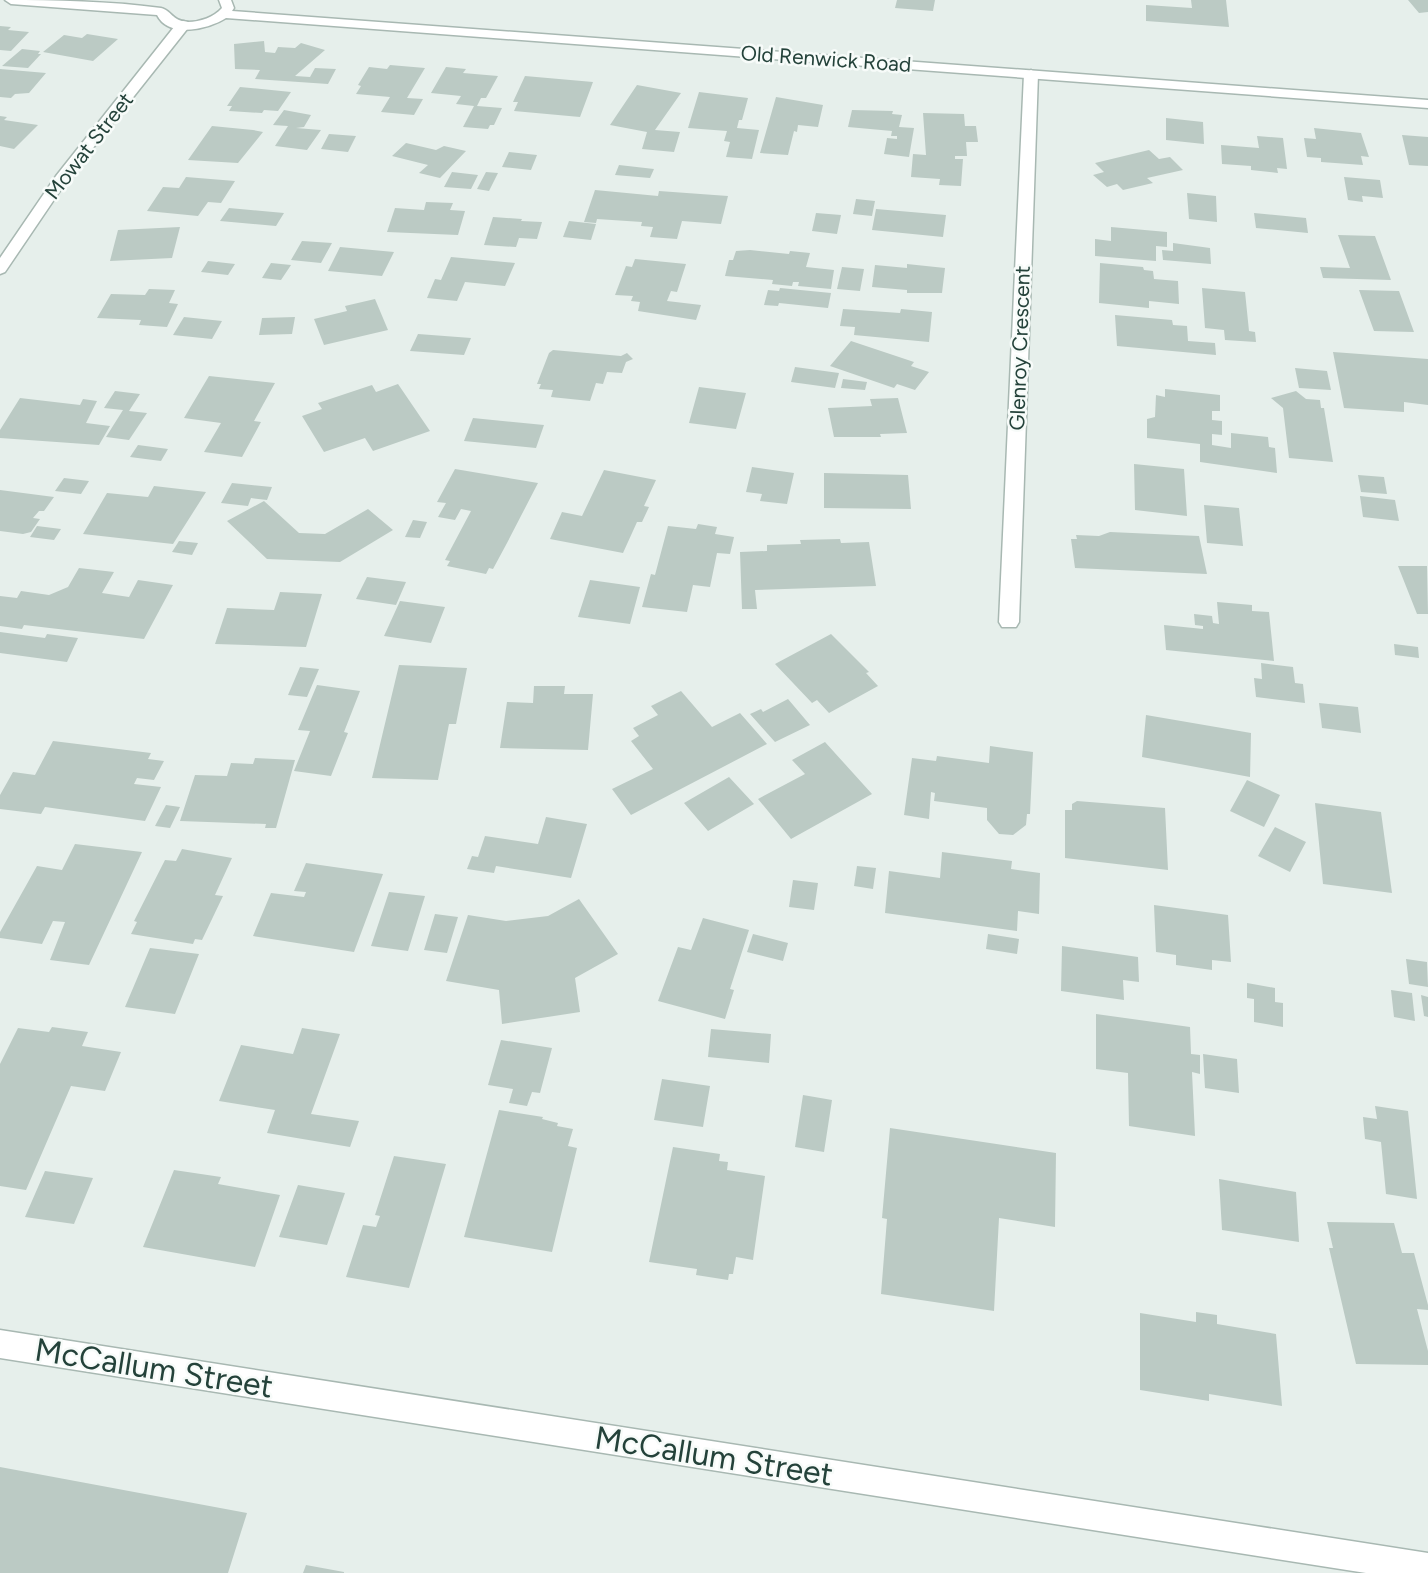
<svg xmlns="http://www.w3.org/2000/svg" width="1428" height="1573" viewBox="0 0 1428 1573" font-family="Figtree,sans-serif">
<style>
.building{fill:#bbcac4}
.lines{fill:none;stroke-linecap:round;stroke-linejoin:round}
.minor-casing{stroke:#a8b8b2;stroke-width:3}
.tertiary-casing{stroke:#a8b8b2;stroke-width:3}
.minor{fill:#fff;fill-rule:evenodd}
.tertiary{fill:#fff;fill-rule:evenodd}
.labels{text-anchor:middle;stroke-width:5;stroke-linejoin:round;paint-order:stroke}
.far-street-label{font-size:21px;fill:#24423a;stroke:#f7fbf9}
.near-street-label{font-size:32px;fill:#24423a;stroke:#f7fbf9}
</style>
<rect width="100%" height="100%" fill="#e6efeb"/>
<path class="building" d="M897 0H935L933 11 895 8Z
M1191 0H1226L1229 27 1146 21V5L1192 8Z
M1408 0H1428V12L1419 13Z
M0 26 11 27 8 30 29 32 11 51 0 50Z
M87 34 118 39 93 61 43 52 64 35 82 38Z
M264 41 265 52 275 53 278 47 295 48 301 43 325 50 295 76 310 77 315 68 336 69 328 84 255 79 260 70 235 69 234 44Z
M22 49 40 51 38 54H41L28 68 2 66Z
M390 65 425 68 407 98 423 99 414 115 381 112 390 97 356 94 361 86 358 85 369 67 387 69Z
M446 67 466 69 463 73 498 76 486 98H481L477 106 502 108 494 125H490L488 129 463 127 474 106 456 104 461 96 431 93Z
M0 69 46 73 29 93 15 94 11 98 0 97Z
M525 76 593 82 580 117 514 111 518 102H513Z
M637 85 681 93 655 130 680 132 674 152 642 149 647 132 610 125Z
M240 87 291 92 278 111 264 110 262 113 229 111 232 106H227Z
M699 92 748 98 742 120H739L737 128 759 130 752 159 726 157 730 142 724 141 727 131 688 128Z
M776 97 823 105 818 127 798 125 797 132 794 131 788 155 760 153Z
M284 110 311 115 304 127 296 128 321 130 307 150 275 146 288 126 273 125Z
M852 110 893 111 892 114 902 115 899 127 914 128 909 157 884 154 887 138 897 139V136H891L892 131 848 127Z
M923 113 964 114 965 126H976L978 142H966L967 156H955V159H963L961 186 939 185 940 179 911 177 913 154 926 155Z
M0 116 7 117 4 120 38 125 14 149 0 146Z
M1166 118 1203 122 1204 144 1166 140Z
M212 126 253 130 263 132 238 163 188 160Z
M1314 128 1361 133 1369 157 1361 156 1363 165 1321 162V158L1307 157 1304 138 1316 139Z
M329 134 356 136 348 152 321 149Z
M1402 135 1428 137V166L1409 165Z
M1257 136 1283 138 1287 169 1277 168 1278 173 1251 170V166L1222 164 1221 145 1259 148Z
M406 143 436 150 444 146 466 151 440 178 419 173 428 165 392 156Z
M1149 150 1159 159 1170 157 1183 170 1147 178 1153 183 1123 190 1117 184 1107 187 1093 175 1104 172 1095 163Z
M509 152 537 155 531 170 502 167Z
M619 165 654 169 650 178 615 175Z
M452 172 478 175 471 189 444 187Z
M486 172 498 173 489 191 477 189Z
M186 177 235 181 221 203 208 202 198 216 147 211 163 187 179 188Z
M1344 177 1380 180 1383 198 1362 196 1363 202 1348 200Z
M595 190 658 196 659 191 728 196 721 224 682 221 677 239 650 237 653 227 641 226 642 222 597 219 596 223 584 222Z
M1187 193 1216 196 1217 222 1189 219Z
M856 199 875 201 872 216 853 214Z
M426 202 453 203 450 210 465 211 458 235 387 232 395 208 424 210Z
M229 208 284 213 276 226 220 221Z
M876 209 946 215 943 237 872 230Z
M816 213 841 215 837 234 812 231Z
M1254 213 1306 218 1308 233 1256 228Z
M493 217 522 219 521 221 542 222 537 239 519 238 516 247 484 245Z
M569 221 596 224 591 240 563 237Z
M180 227 172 258 110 261 118 230Z
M1111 227 1167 232V247L1156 246V261L1095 256V239L1111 241Z
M1338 235 1375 236 1391 280 1323 278 1320 267 1350 268Z
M302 241 332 243 321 263 291 260Z
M1173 243 1210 248 1211 264 1163 260 1162 250 1173 251Z
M340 247 394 252 382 276 328 271Z
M750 250 789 254 790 251 810 253 806 267 834 270 831 289 798 286 799 282H793L792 286 772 284 773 280 725 276 729 260H733L736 251Z
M451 257 515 263 505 286 465 282 457 301 427 298 435 279 441 280Z
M635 259 686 264 677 292 671 291 667 301 701 305 696 320 638 311 640 302 631 301 633 296 615 295 626 266 632 267Z
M208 261 235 264 228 275 201 272Z
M271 263 291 265 281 280 262 278Z
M1100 263 1143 267 1144 270 1153 271 1154 279 1178 281 1179 304 1149 301V308L1099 303Z
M907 264 945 268 942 293H907V290L872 287 875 265 907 268Z
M842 267 864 269 860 291 837 289Z
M780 288 831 293 828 308 779 303 778 306 764 305 768 290 779 291Z
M1202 288 1245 292 1249 331 1255 332 1256 342 1225 340 1224 330 1205 328Z
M149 289 175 290 169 303 178 304 167 327 139 325 141 320 97 318 111 294 145 295Z
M1359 290 1399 291 1414 332 1374 331Z
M375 299 388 330 324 345 314 319 347 311 345 306Z
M843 309 900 313 901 309 932 312 929 342 854 335 855 327 840 326Z
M1115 315 1172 320 1173 325 1187 326 1188 341 1215 343 1216 355 1117 346Z
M184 317 222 321 212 339 173 335Z
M295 317 292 334 259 335 262 318Z
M418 334 471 338 464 355 410 351Z
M851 341 914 362 911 366 929 372 915 390 897 384 894 388 830 366Z
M553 350 621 356 627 353 633 359 626 362 622 373 607 372 603 384 596 383 590 401 551 397 553 390 539 389 541 384H537L549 353Z
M1333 352 1428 359V405L1404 402V412L1344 408Z
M795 367 839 373 835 388 791 382Z
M1295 368 1327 371 1331 390 1299 388Z
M209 376 275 383 254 421 261 422 242 457 204 452 221 423 184 418Z
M843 379 867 382 865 390 841 388Z
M398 384 430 431 373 451 365 438 324 452 302 416 322 409 318 403 372 385 376 392Z
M699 387 746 393 736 429 689 423Z
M1165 389 1220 395V411H1212V420L1222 421V435L1212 434V445L1231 448V433L1268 437 1269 447 1275 448 1277 473 1200 462V444L1147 438V419L1155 417 1156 395 1165 397Z
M115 391 140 394 129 411 147 413 129 440 106 437 123 410 104 408Z
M1296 391 1306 399 1320 400 1321 408H1324L1333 462 1289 458 1283 408 1271 398Z
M20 398 80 405 83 399 97 401 86 423 110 426 99 445 0 438V430Z
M898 398 907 433 880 434 881 437H834L828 408 872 406 870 399Z
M473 418 544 425 536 448 464 441Z
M138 445 168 449 161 461 130 457Z
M1134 464 1184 469 1187 516 1135 510Z
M752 467 794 473 787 504 760 501 762 494 746 492Z
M455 469 538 483 507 543 493 569 489 568 486 574 447 566 450 561 445 560 471 511 461 509 455 520 438 517 446 503 437 502Z
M604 470 656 480 644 506 649 507 642 522H637L623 553 550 539 562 512 582 516Z
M824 473 908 475 911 509 824 508Z
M1358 475 1384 477 1387 494 1361 492Z
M64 478 89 481 81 494 55 491Z
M232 483 272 487 267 500 251 498 248 506 221 503Z
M154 486 206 492 173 544 83 534 107 493 148 497Z
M0 490 54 497 44 511H39L33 518 40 519 31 532 23 534 0 531Z
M1360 496 1395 500 1399 521 1363 517Z
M264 501 299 533 325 534 368 509 393 530 340 562 267 559 227 521Z
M1204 505 1239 508 1243 546 1207 543Z
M413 520 427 522 420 538 405 537Z
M698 524 717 527 715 534 734 537 730 554 717 553 710 587 693 585 687 612 642 607 651 574 655 575 668 526 696 529Z
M37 526 61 529 54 540 30 537Z
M1110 532 1199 536 1207 574 1075 568 1071 539H1077L1076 535 1099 536Z
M840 539 841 543 869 542 876 586 755 590 757 609H742L740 552 767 551V545L801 544 800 540Z
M179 541 198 543 192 555 172 552Z
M1398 566H1427L1428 614H1417Z
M79 568 114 572 102 593 129 597 138 580 173 585 144 639 24 625 22 629 0 626V596L17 598 21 591 49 595 68 587Z
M367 577 406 582 396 605 356 599Z
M590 580 640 587 630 624 578 617Z
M280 592 322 594 306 647 215 644 227 608 274 610Z
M400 601 445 607 431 643 384 636Z
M1217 602 1252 605V611L1269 612 1274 661 1166 650 1164 625 1203 629V626L1195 625 1194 614 1212 616 1213 623 1219 624Z
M0 632 45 638 47 634 78 638 67 662 0 653Z
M831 634 869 672 866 673 878 686 829 713 817 700 812 703 775 664Z
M1394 644 1418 647 1419 658 1395 655Z
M1261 663 1293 667 1295 683 1303 684 1305 703 1256 697 1254 678 1262 679Z
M399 665 467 668 456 724H449L438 780 372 778Z
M300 667 319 669 307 697 288 695Z
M317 685 360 691 344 732 348 733 331 776 294 771 310 731 298 730Z
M534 686H565L564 694H593L588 750 500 748 507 702 533 703Z
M681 691 712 727 740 713 767 744 631 815 612 789 653 769 631 741 639 736 633 728 658 715 651 706Z
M788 699 810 725 775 742 750 714 761 709 763 712Z
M1319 703 1358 707 1361 733 1322 728Z
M1146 715 1251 733 1250 777 1142 757Z
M53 741 151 753 148 759 164 761 154 780 137 778 134 784 161 787 145 821 45 807 41 814 0 809V795L13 772 35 775Z
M825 742 872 794 791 839 758 799 805 774 792 760Z
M990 746 1033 752 1030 814H1027L1026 825 1013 835 999 834 987 820V808L934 801 935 793 931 792 929 819 904 815 912 758 936 761 937 756 989 763Z
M255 758 295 760 276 828H265L266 824 180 821 195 775 227 776 231 763 253 764Z
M729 777 754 804 708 831 684 803Z
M1247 780 1280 795 1264 827 1230 811Z
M1077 801 1165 808 1168 870 1065 858V810H1072V804Z
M1315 803 1381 812 1392 893 1323 884Z
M166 805 180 807 170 828 155 826Z
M546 817 587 824 571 878 496 866 494 873 467 869 472 856 478 857 485 836 538 844Z
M1275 827 1306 842 1290 872 1258 856Z
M75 844 142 852 89 965 50 960 65 922 53 921 42 944 0 938V932L37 866 62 870Z
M182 849 232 858 215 895 223 896 202 940 195 939 193 944 131 934 137 922 134 921 165 860 176 861Z
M942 852 1012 861 1011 869 1040 873 1039 914 1018 911 1017 931 885 913 889 871 940 878Z
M306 863 383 874 354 952 253 936 271 893 304 897 306 892 294 891Z
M857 866 876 868 873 889 854 886Z
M793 880 818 883 814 910 789 907Z
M389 892 425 896 408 951 371 946Z
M579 899 618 954 575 978 580 1012 502 1024 499 990 446 981 468 915 506 921 548 916Z
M1154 905 1228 915 1231 962 1212 960V970L1176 965V955L1156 952Z
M435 914 458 917 447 953 424 950Z
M703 918 749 930 730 989 734 990 725 1019 658 1001 678 947 691 950Z
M753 934 788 943 783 961 747 952Z
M988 934 1019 939 1017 954 986 949Z
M1062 946 1138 957 1139 982 1123 980 1124 1000 1061 991Z
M150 948 199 954 175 1014 125 1007Z
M1406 959 1427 962 1428 987 1409 984Z
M1247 983 1275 988V1002L1283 1003V1027L1254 1022V999L1247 998Z
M1391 990 1412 993 1415 1021 1394 1017Z
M1421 995 1428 997V1017L1424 1016Z
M1096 1014 1190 1027 1191 1054 1200 1055V1074L1192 1072 1195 1136 1129 1126 1128 1073 1096 1069Z
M52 1027 88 1032 82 1046 121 1052 105 1091 71 1086 26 1190 0 1186V1064L18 1028 49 1032Z
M302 1028 340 1034 311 1114 359 1121 350 1147 267 1133 275 1110 219 1101 241 1045 293 1054Z
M711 1029 771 1034 769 1063 708 1057Z
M501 1040 552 1048 540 1093 532 1092 527 1106 509 1103 513 1089 488 1085Z
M1203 1054 1237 1059 1239 1093 1205 1088Z
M662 1079 710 1086 703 1127 654 1120Z
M803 1095 832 1100 824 1152 795 1147Z
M1375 1106 1408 1111 1417 1199 1386 1194 1381 1142 1365 1139 1363 1117 1377 1119Z
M499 1110 543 1117 542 1119 558 1123 557 1126 573 1129 568 1146 577 1148 552 1252 464 1237Z
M890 1128 1056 1153 1055 1227 999 1218 994 1311 881 1294 887 1219 882 1218Z
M673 1147 720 1154 719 1161 728 1162 727 1170 765 1176 753 1260 736 1257 733 1274H729L728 1280 696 1275 697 1269 649 1262Z
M394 1156 446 1164 409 1288 346 1277 363 1225 376 1227 380 1216 375 1215Z
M174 1170 221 1177 218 1184 280 1195 255 1267 143 1247Z
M45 1171 93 1178 74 1224 25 1217Z
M1219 1179 1296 1192 1299 1242 1222 1230Z
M298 1185 345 1193 327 1245 279 1237Z
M1327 1222 1394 1223 1402 1253H1414L1428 1305V1310L1417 1309 1428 1351V1365L1356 1364 1329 1248H1333Z
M1196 1312 1217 1315V1324L1276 1334 1282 1406 1209 1394V1401L1140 1390V1313L1196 1322Z
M0 1467 247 1513 228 1573H0Z
M306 1565 344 1572V1573H303Z"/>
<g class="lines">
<g class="minor-casing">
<path id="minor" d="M183 21 188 22V28L66 182 5 272 0 274V258L56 176 178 22Z
M1031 70 1038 74 1019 622 1016 627H1002L999 622 1024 74Z
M0 1330 1428 1553V1573H1366L0 1358Z"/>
</g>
<g class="tertiary-casing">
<path id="tertiary" d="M5 0C56 0 110 1 161 8 171 10 172 21 188 22 200 22 214 17 222 8L219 0H231L234 8 232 11 1428 100V108L226 18C209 29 169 39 157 15L11 4Z"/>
</g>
<use href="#minor" class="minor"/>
<use href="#tertiary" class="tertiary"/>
</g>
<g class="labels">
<g class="far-street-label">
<text transform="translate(826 59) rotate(4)" y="7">Old Renwick Road</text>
<text transform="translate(89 146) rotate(-52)" y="7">Mowat Street</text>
<text transform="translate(1020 348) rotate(-88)" y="7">Glenroy Crescent</text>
</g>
<g class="near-street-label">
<text transform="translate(154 1368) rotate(9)" y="11">McCallum Street</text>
<text transform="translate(714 1456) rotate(9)" y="11">McCallum Street</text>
</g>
</g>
</svg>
